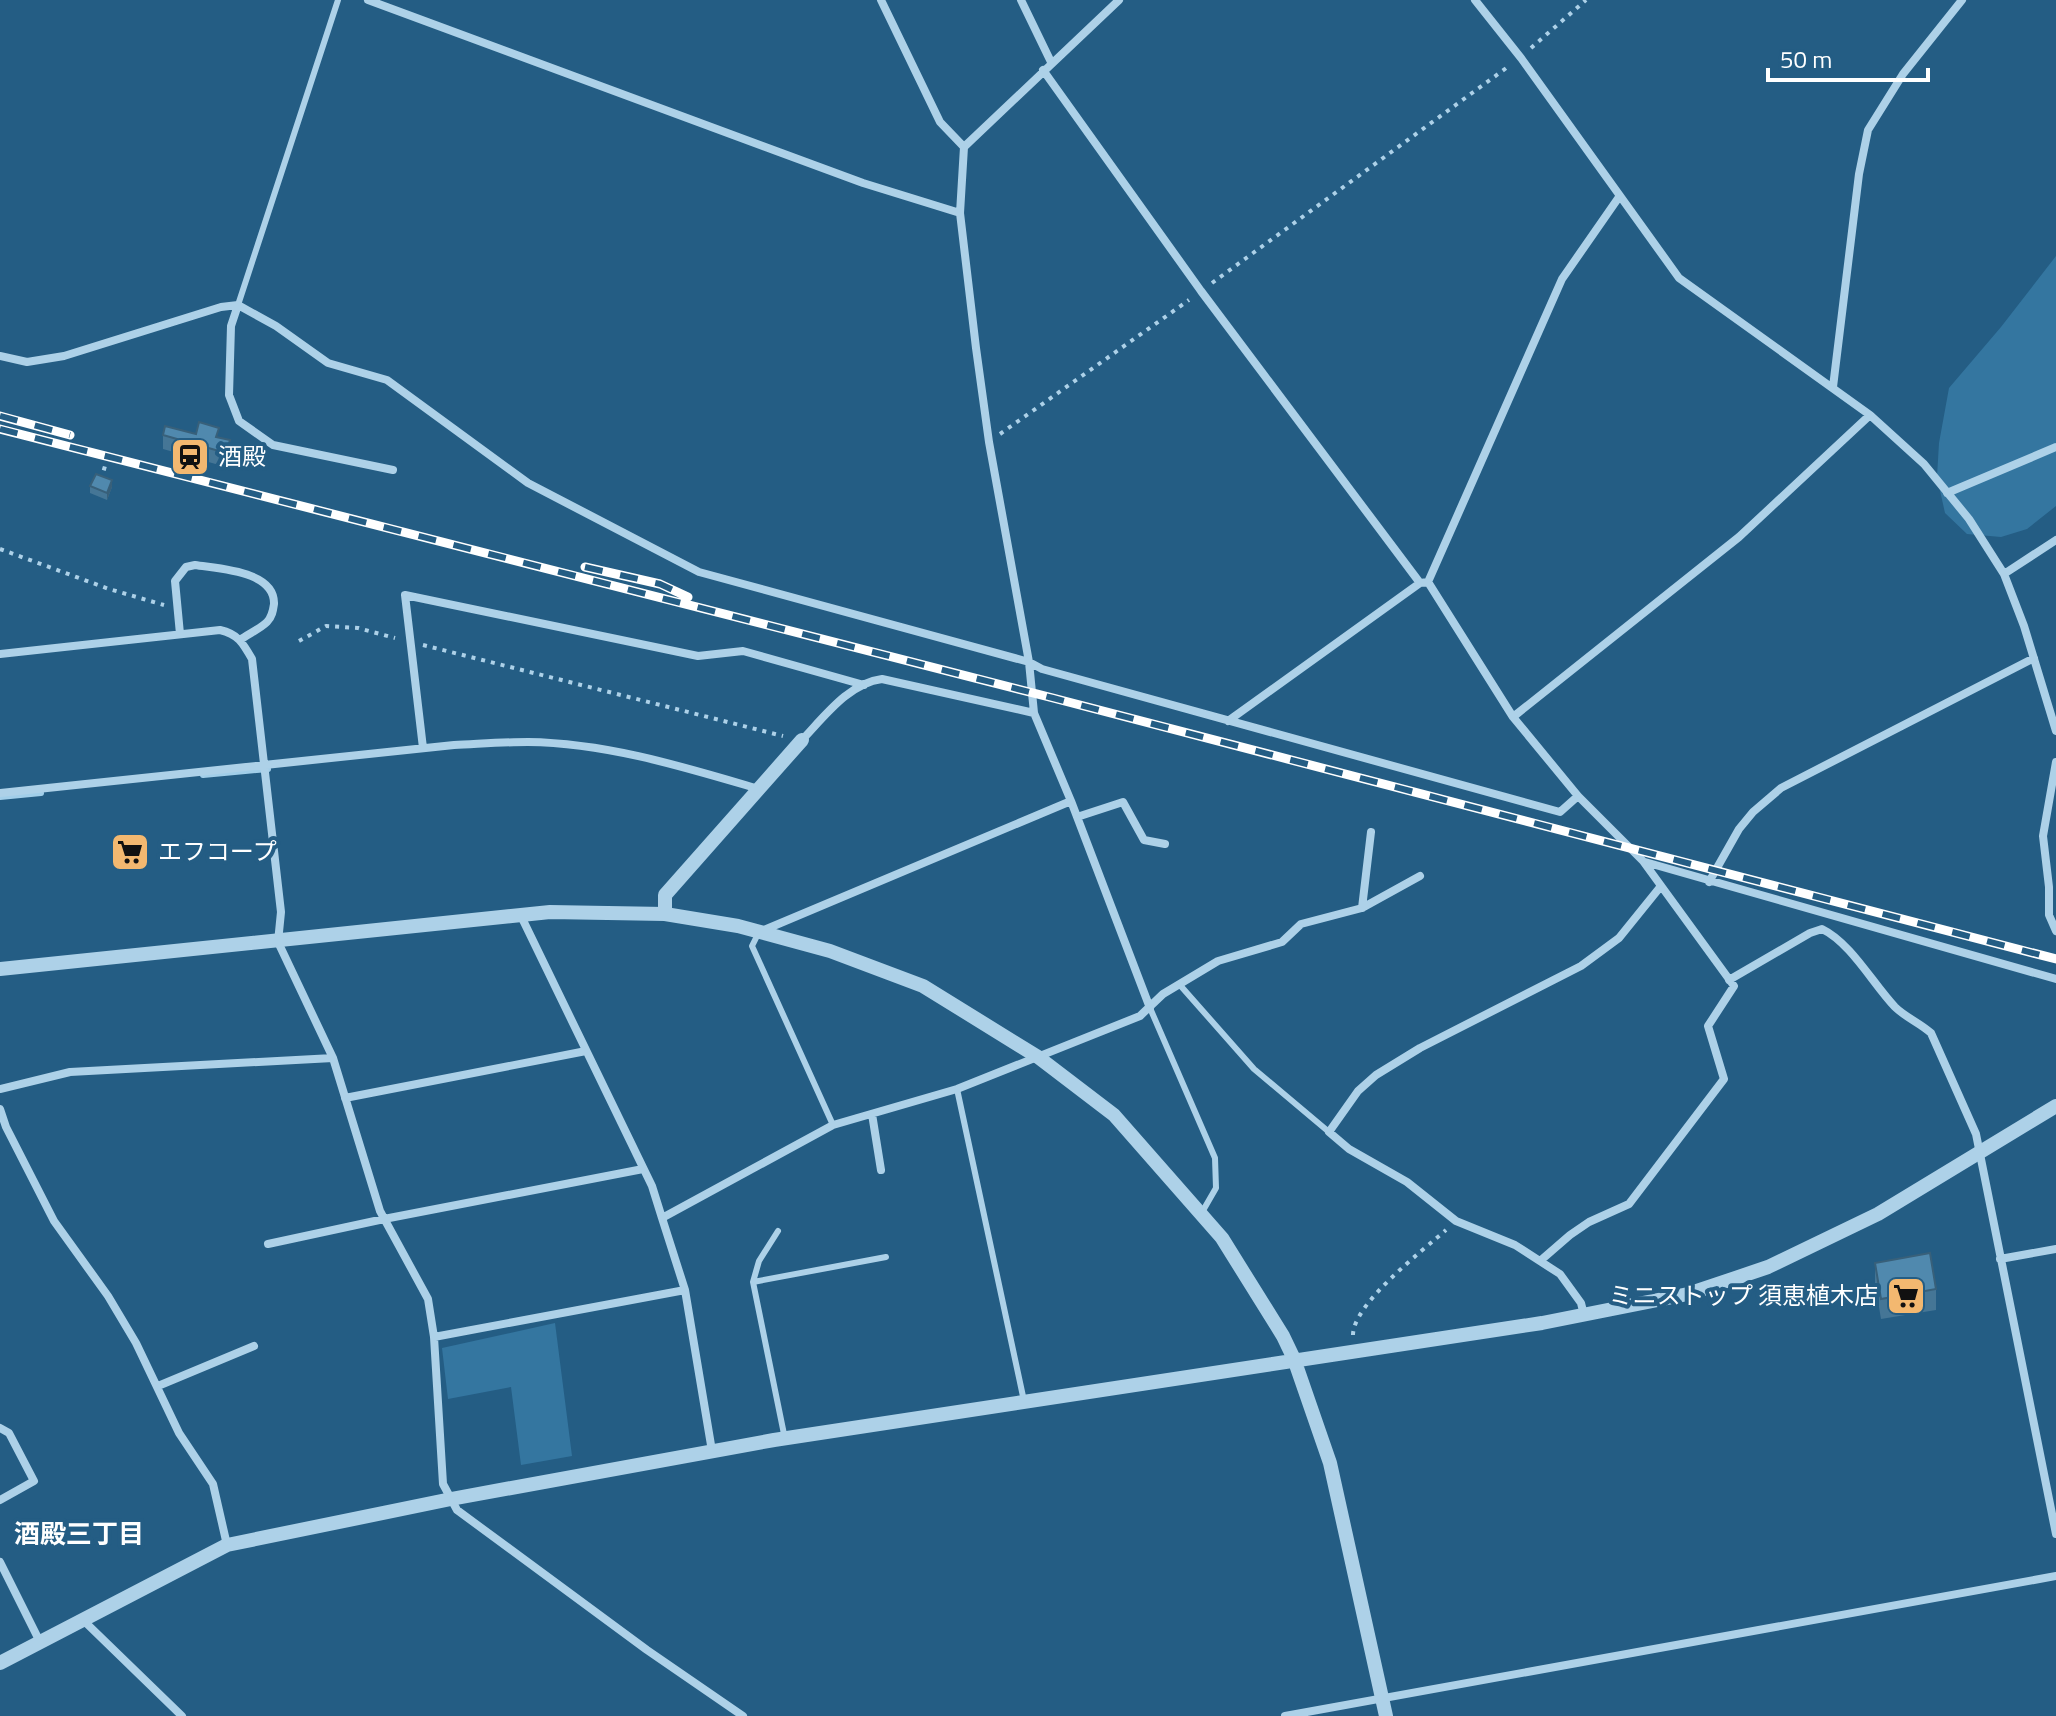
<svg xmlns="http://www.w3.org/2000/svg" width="2056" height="1716" viewBox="0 0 2056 1716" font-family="'Titillium Web','Noto Sans JP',sans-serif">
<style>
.green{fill:#3476a0}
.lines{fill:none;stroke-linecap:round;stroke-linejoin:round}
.stream{stroke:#a1cee9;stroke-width:6}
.path{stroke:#add1e8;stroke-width:4;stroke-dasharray:4 6;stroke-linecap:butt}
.service{stroke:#add1e8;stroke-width:6}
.minor{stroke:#add1e8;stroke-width:8}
.tertiary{stroke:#add1e8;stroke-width:14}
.rail-casing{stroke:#fff;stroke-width:9}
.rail{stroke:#245d84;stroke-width:6;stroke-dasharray:18;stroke-linecap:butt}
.wall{fill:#457696}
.shaded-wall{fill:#38607a}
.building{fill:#5089ae;stroke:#38607a;stroke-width:2}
.labels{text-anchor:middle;stroke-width:8;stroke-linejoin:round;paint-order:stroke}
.poi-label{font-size:24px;fill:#fff;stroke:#245d84;text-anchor:start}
.neighbourhood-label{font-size:26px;font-weight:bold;fill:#fff;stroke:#245d84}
</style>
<rect width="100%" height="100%" fill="#245d84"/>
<path class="green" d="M2056 256V506L2027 529 2001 537 1967 534 1945 513 1937 477 1939 443 1949 388 2001 327Z
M555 1323 572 1456 521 1465 511 1387 448 1399 442 1348Z"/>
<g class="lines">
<path class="stream" d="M203 775 268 769
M0 797 41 793"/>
<path class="path" d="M1531 48 1586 0
M1212 283 1509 66
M1000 434 1189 300
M101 480 105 466
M0 549 109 589 164 605
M299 641 326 626 358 628 395 638
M423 645 783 736
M1353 1335C1353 1304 1422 1251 1446 1230"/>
<path class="service" d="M238 305 338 0
M759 932 752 946 833 1125
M1179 984 1254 1069 1329 1132
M1150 1008 1215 1158 1216 1188 1201 1214
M957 1089 1024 1401
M778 1231 759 1261 753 1282 785 1439
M753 1282 886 1257"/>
<path class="minor" d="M368 0 863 183 960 213
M881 0 940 122 964 147
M1021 0 1051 62
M1119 0 964 147 960 213 976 348 989 442 1029 662 1034 713 1071 801 1150 1008
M1475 0 1521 58 1679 278 1870 415 1924 464 1969 519 2004 574 2024 626 2056 731
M1043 70 1201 291 1420 583 1428 582 1513 717 1578 796 1643 861 1734 986 1708 1026 1724 1079 1629 1204 1589 1222 1570 1235 1540 1261
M238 305 231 326 229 395 239 421 273 445 393 470
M0 356 27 362 64 356 221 307 238 305 276 326 328 363 387 380 528 483 699 572 1029 662 1042 669 1560 812 1578 796
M1833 387 1859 174 1868 130 1903 74 1962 0
M1947 493 2056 447
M2004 574 2056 540
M1428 582 1562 279 1619 197
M180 634 175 581 186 567 195 565C220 569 275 571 274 604 273 611 272 617 267 622 260 629 248 634 240 640
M0 654 220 630C238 634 243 643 252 659L281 912 278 942 333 1058 380 1211 428 1299 434 1337 443 1484 457 1510 647 1650 743 1716
M1513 717 1739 537 1870 415
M1228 721 1420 583
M802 740C824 717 849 683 882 679L1034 713
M423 748 405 595 698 656 743 651 864 685
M2056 762 2043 836 2049 887V915L2056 931
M0 793 454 745C478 744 503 742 528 742 607 743 684 767 759 789
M1077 817 1123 802 1144 840 1165 844
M1645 862 2056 979
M1709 882 1739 829 1753 812 1781 788 2034 658
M1362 908 1371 832
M521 916 652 1186 662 1218
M764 930 1071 801
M1729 980 1810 933 1822 929C1851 943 1873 984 1895 1007 1905 1017 1920 1023 1931 1033L1976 1134 2056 1534
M0 1089 70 1072 333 1058
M345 1098 586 1051
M0 1109 6 1127 54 1221 108 1296 136 1343 179 1433 213 1484 227 1545
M872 1114 881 1170
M268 1244 384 1219 643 1169
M2000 1259 2056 1249
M685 1290 712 1451
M1584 1315 1581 1303 1560 1274 1515 1245 1456 1221 1407 1182 1349 1149 1329 1132 1358 1091 1376 1075 1420 1048 1581 966 1619 938 1661 886
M434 1337 685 1290 662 1218 833 1125 957 1089 1140 1016 1163 994 1218 961 1282 942 1301 924 1362 908 1420 876
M158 1386 254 1346
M0 1428 9 1433 34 1481 0 1500
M0 1562 40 1642
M83 1620 182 1716
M1285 1716 2056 1576"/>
<path class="tertiary" d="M665 914V895L802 740
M0 969 550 912 665 914 738 926 830 951 923 986 1038 1057 1114 1115 1222 1238 1283 1336 1294 1359 1330 1463 1386 1716
M0 1663 227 1545 451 1499 774 1440 1542 1323 1688 1294 1768 1267 1878 1214 2056 1106"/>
<g class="rail-casing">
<path id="rail" d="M0 416 70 435
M0 429 1053 698 2056 959
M585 567 660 584 688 597"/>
</g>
<use href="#rail" class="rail"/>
</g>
<path class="wall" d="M196 434 219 438 230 454 226 467 163 449V435Z
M90 486 112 487 107 500 90 493Z
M1875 1263 1936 1289V1310L1881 1319 1875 1283Z"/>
<path class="shaded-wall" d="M230 440V454L226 467V453Z
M112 480V487L107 500V493Z"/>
<path class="building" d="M199 422 219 428 216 437 230 440 226 453 163 435 165 426 196 434Z
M96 474 112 480 107 493 90 486Z
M1930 1253 1936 1289 1881 1299 1875 1263Z"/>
<defs>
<g id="station-square" transform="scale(2)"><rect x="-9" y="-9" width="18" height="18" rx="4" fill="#f3b870" stroke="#245d84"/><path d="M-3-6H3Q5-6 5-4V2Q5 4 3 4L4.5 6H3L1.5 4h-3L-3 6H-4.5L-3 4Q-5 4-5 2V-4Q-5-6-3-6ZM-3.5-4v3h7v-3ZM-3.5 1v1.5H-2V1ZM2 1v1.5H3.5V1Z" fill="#111"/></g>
<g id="supermarket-square" transform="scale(2)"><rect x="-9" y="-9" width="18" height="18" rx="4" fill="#f3b870" stroke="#245d84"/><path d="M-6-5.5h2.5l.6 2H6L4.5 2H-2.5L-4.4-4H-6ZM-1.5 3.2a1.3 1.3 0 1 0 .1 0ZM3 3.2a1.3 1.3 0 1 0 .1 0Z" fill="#111"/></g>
</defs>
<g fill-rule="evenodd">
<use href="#station-square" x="190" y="457"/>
<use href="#supermarket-square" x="130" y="852"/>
<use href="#supermarket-square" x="1906" y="1296"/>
</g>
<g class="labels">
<g class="poi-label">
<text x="218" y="465">酒殿</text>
<text x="158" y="860">エフコープ</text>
<text x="1878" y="1304" text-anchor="end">ミニストップ 須恵植木店</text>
</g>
<g class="neighbourhood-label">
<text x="79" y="1543">酒殿三丁目</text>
</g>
</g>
<path d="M1768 68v12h160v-12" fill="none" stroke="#ffffff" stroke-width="4"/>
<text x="1780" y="68" font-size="24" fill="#ffffff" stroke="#245d84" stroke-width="6" paint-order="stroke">50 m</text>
</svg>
